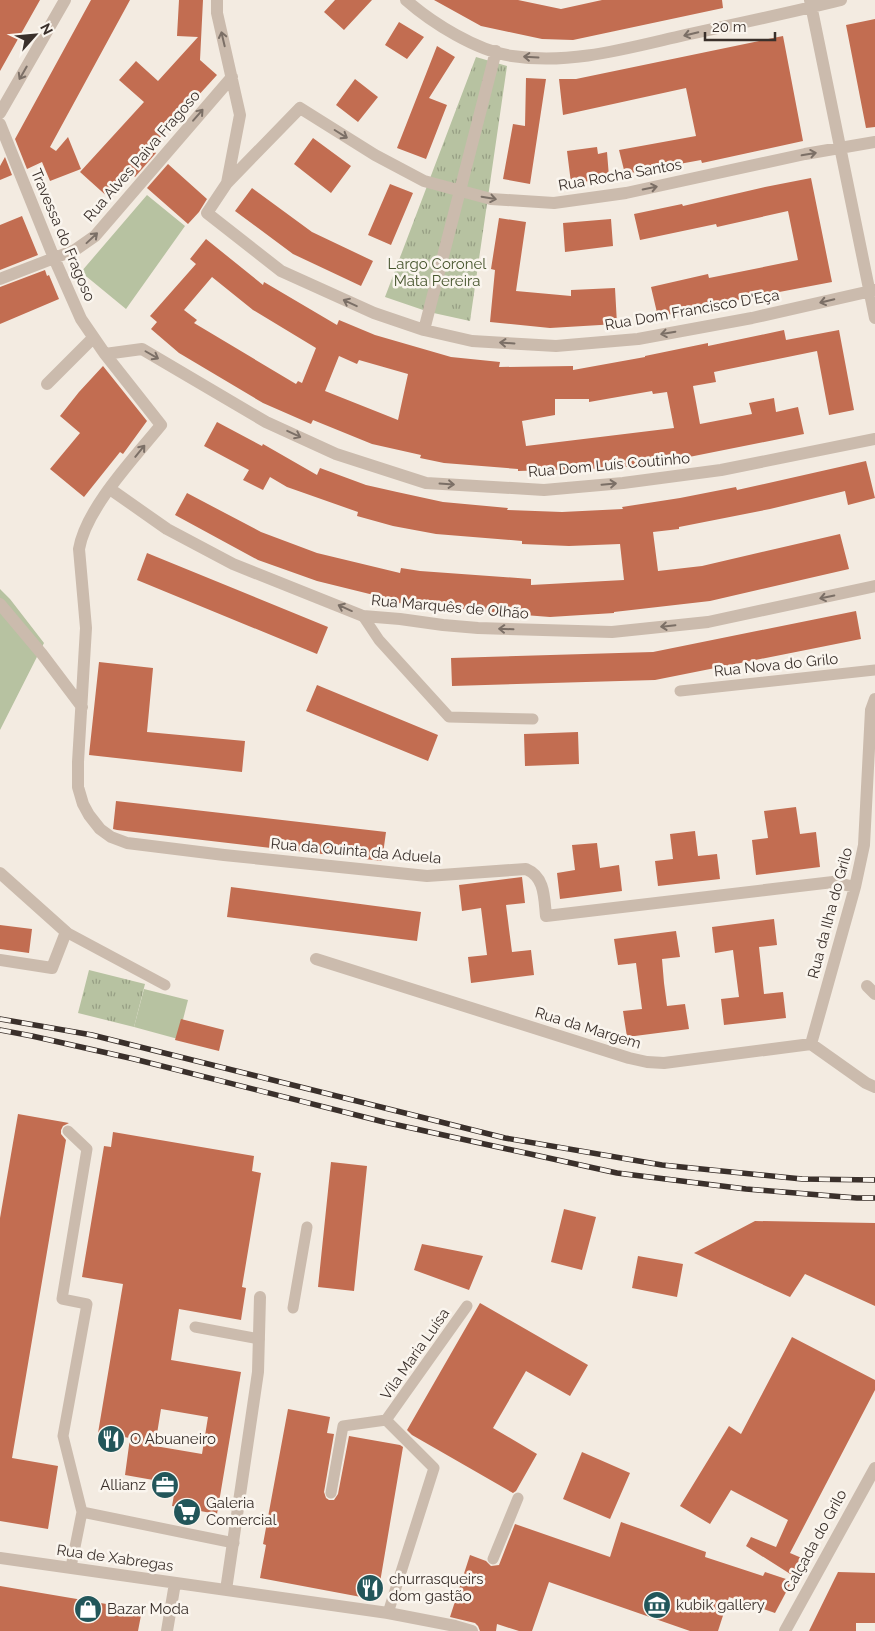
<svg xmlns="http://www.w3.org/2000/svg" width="875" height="1631" viewBox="0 0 875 1631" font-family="Raleway,sans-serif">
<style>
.park{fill:url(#park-tufts)}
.garden{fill:#b7c2a1}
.building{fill:#c26d51;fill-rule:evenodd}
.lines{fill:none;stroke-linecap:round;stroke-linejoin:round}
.lane{stroke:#cbbbad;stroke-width:11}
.street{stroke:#cbbbad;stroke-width:12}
.rail-casing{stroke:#3a302b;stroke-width:5.5}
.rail{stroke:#faf5ee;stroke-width:4;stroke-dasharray:11;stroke-linecap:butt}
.oneway{stroke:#7b6f66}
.labels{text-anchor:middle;stroke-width:5;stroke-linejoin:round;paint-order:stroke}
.street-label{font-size:15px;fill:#3a302b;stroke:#faf5ee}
.park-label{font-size:15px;fill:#495730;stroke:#faf5ee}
.poi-label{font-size:15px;fill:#3a302b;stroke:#faf5ee;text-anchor:start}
</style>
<defs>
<pattern id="park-tufts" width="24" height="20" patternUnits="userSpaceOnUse" patternTransform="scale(1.25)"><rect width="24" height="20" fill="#b7c2a1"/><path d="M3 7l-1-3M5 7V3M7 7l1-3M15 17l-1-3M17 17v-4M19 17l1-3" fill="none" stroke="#969e83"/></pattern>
</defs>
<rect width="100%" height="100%" fill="#f3ebe1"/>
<path class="park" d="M476 57 507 66 470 321 429 312 385 297Z
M89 970 145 984 134 1027 78 1013Z"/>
<path class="garden" d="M147 195 185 226 126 309 81 272Z
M0 589 10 599 44 643 0 730Z
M144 989 188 1000 178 1039 134 1027Z"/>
<path class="building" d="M0 0H40L0 71Z
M91 0H130L50 147 56 151 68 137 81 169 50 181 42 162 27 169 15 139Z
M179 0H203L200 60 217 75 154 144 157 147 153 151 156 153 135 177 132 174 110 199 80 172 144 102 119 80 136 61 158 81 198 37 177 36Z
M335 0H372L344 30 324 12Z
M434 0H518L561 9 602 0H722L723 8 573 40 542 39 481 26Z
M875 19V127L866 128 846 25Z
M399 22 424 37 407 59 385 45Z
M783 36 803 141 702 163 701 160 625 174 619 150 696 136 686 88 563 115 559 79H576Z
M437 46 455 57 429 98 447 105 426 159 397 148Z
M526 78 546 79 530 184 503 179 513 124 525 126Z
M355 79 378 97 358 122 336 105Z
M313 138 351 166 331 193 294 164Z
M597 147 598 154 607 152 609 177 601 178V180L571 183 567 151Z
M5 157 12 175 0 180V166Z
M168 164 207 199 199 212 188 224 147 188Z
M811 178 832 282 732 301 658 317 651 287 708 274 709 278 798 260 788 211 717 227 716 224 640 240 634 214 682 204 683 206 765 187Z
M390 184 413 193 391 245 368 235Z
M252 188 312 232 373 261 361 286 293 254 235 211Z
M22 216 38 255 0 270V225Z
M499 218 526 222 516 291 571 296V290L615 288 617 324 550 328 490 322 495 270 491 269Z
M611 219 613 246 565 252 563 223Z
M206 239 263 285 264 282 337 325 339 320 375 335 451 357 500 362 499 367 573 366V370L645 357V356L708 343V346L784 330 786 340 839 330 854 410 829 415 817 351 714 372 716 382 693 386 700 424 752 414 749 403 774 398 776 412 798 407 804 434 664 462 618 468 518 471V469L444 463 420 458 421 455 372 444 313 420 311 424 263 403 179 353 151 329 157 322 150 316 196 264 190 259ZM212 277 253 310 316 348 302 383 298 381 296 384 194 323 197 320 184 310ZM339 356 357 364 359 360 408 374 398 420 325 391ZM652 391 653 394 667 392 674 428 526 446 522 421 555 415V399H589V402Z
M45 270 47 276 49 275 59 299 0 324V287Z
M103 366 147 421 123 454 120 452 84 497 50 469 80 433 60 416 79 392Z
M217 422 262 446 263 444 317 475 320 468 366 485 397 492 443 502 508 508 507 510 562 512 623 509 622 507 680 498 736 487 737 490 866 461 875 498 848 505 845 491 770 509 679 527V529L653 532 658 571 702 566 840 534 849 569 710 601 614 612V613L550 617 474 611V610L398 603V601L317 581 258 560 175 515 187 493 261 532 317 553 400 573 401 568 420 571 531 579V585L624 580 620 544 569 546 522 544V541L436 534 393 526 357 516 358 512 287 487 270 477 263 490 243 480 249 470 204 446Z
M147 553 328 627 317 654 137 580Z
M856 611 861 639 655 680 452 686 451 658 653 652Z
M99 662 153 668 147 732 245 741 242 772 89 755Z
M317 685 438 735 428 761 306 711Z
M578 732 579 764 525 766 524 734Z
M116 801 386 832 382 861 117 830 113 829Z
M796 807 800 834 816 832 820 867 756 875 752 840 768 838 764 811Z
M695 831 698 856 717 854 720 879 658 886 655 861 673 859 670 834Z
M597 843 600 868 619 865 622 891 560 899 557 873 575 870 572 845Z
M522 877 525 903 506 905 509 929 512 952 531 950 534 975 471 983 468 957 487 955 481 908 462 911 459 885Z
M231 887 421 912 417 941 227 917Z
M774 919 777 945 759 947 764 994 783 992 786 1018 724 1025 721 999 739 997 736 974 733 950 715 953 712 927Z
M0 925 32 929 29 953 0 949Z
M676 931 680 957 662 959 664 983 667 1006 685 1004 689 1029 627 1037 623 1011 642 1009 636 963 618 965 614 939Z
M181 1019 224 1030 219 1051 175 1040Z
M18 1114 69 1123 63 1126 61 1130V1134L66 1140 12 1458 58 1466 48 1529 0 1521V1218Z
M113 1132 254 1156 252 1171 261 1173 242 1287 246 1288 241 1320 179 1309 171 1360 241 1372 217 1514 172 1506 176 1484 125 1475 130 1438 98 1433 123 1284 82 1277 104 1146 111 1147ZM161 1409 208 1417 202 1454 155 1446Z
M331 1162 367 1166 354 1291 318 1287Z
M564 1209 596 1217 582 1270 551 1262Z
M755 1221 875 1223V1306L805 1274 790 1297 694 1253Z
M422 1244 483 1256 469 1290 414 1270Z
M638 1256 683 1264 677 1297 632 1288Z
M480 1303 588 1365 570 1396 526 1371 493 1428 537 1454 516 1491 513 1493 412 1435 407 1430Z
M792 1337 875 1380V1390L790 1553 804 1559 795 1577 746 1546 751 1537 776 1547 788 1520 731 1490 710 1524 680 1506 729 1426 741 1434Z
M288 1409 330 1417 327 1433 334 1434 324 1492 326 1498 329 1500H334L338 1494 349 1436 400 1445 403 1447 377 1600 260 1578 266 1545 263 1544Z
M582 1452 630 1473 610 1519 563 1499Z
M621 1522 706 1552 705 1557 763 1576 765 1572 792 1581 775 1613 729 1597 718 1631H690L549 1582 532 1631H519L497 1624 496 1631H480L478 1626 475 1623 450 1617 470 1555 486 1561 491 1566 499 1565 515 1524 610 1557Z
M838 1572 875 1573V1623H856V1631H809Z
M0 1586 142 1610 138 1631H0Z"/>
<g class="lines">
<path class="lane" d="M363 616 379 640 449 717 533 719
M680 691 875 670
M66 932 165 985
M68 1131 87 1149 62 1299 87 1304 63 1436 82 1512
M293 1308 307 1227
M195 1327 259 1339
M331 1493 343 1426 386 1420
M493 1559 518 1498
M71 1567 82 1512 234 1543
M388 1613 434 1468 386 1420 467 1306"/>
<path class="street" d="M217 0V13L240 115 227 183
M406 0C432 23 477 51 512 56 571 65 628 48 685 35 737 24 789 13 841 0
M810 0 875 318
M0 113 65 0
M0 124 54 258 81 319 105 354 161 425C135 457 86 508 79 549L86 628 78 762V787L83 804 89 815 100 829 111 837 127 843 224 855 427 876 526 869C545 877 544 897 546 916L833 882 855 887
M875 142 805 154 626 193 554 203 491 199 424 181 375 155 300 108 227 183 207 213 281 271 374 313 424 330 472 341 556 346 638 339 752 318 875 290
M0 279 75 250 95 236 232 77
M424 330 496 51
M105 354 142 349 266 422 336 454 426 483 544 490 623 483 721 470 875 439
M47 384 93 338
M110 489 167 529 233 564 363 616 400 619 443 625 478 628 612 632 708 622 875 586
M0 604 42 654 82 707
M0 873 66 932 52 968 0 960
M316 959 629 1058 647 1062 664 1063 811 1044 866 1083 875 1087
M867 986 875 994
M811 1044 855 887 864 845 871 710 875 699
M0 1558 388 1613 455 1626 472 1631
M226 1590 258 1372 260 1297
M167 1631 175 1583
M785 1631 875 1468"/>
<g class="rail-casing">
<path id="rail" d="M0 1019 92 1035 505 1138 662 1165 802 1179 875 1180
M0 1030 32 1036 134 1059 384 1122 617 1173 746 1189 857 1198H875"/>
</g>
<use href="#rail" class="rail"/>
</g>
<defs><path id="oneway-shaft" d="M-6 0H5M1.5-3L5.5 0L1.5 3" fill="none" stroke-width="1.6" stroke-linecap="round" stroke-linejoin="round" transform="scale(1.25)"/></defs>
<g class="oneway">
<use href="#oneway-shaft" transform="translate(691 34) rotate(167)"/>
<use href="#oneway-shaft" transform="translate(223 39) rotate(-103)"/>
<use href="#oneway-shaft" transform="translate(531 57) rotate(-177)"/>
<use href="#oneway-shaft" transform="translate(23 73) rotate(120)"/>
<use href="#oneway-shaft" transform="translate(198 115) rotate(-49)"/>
<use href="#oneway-shaft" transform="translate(341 134) rotate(32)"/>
<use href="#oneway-shaft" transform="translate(809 154) rotate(-10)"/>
<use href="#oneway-shaft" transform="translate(650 188) rotate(-12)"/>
<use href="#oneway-shaft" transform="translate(489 198) rotate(10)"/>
<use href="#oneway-shaft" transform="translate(92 238) rotate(-43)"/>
<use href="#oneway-shaft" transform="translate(827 301) rotate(167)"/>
<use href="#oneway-shaft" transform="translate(350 303) rotate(-155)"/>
<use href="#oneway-shaft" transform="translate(668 333) rotate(170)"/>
<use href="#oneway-shaft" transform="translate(507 343) rotate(-176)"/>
<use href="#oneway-shaft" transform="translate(152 355) rotate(30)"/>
<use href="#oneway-shaft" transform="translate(294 434) rotate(25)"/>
<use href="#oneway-shaft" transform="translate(140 451) rotate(-51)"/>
<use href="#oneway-shaft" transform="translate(447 484) rotate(4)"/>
<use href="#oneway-shaft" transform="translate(609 484) rotate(-5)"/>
<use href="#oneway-shaft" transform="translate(827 597) rotate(168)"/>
<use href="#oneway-shaft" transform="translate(345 608) rotate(-156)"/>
<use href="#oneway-shaft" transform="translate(668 626) rotate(174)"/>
<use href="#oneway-shaft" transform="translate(506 629) rotate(-178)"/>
</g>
<defs>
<g id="restaurant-disc" transform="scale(1.4375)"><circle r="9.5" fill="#22565a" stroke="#faf5ee"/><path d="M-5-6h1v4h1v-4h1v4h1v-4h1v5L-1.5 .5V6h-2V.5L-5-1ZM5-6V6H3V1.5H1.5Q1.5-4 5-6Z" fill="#fff"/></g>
<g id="office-disc" transform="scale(1.4375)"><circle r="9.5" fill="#22565a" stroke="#faf5ee"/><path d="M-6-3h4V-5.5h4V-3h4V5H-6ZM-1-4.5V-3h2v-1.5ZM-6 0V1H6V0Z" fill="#fff"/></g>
<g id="supermarket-disc" transform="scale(1.4375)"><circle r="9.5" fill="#22565a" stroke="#faf5ee"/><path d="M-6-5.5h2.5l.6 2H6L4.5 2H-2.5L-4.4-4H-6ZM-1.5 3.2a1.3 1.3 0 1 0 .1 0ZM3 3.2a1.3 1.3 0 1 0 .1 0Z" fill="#fff"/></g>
<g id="museum-disc" transform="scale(1.4375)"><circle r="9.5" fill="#22565a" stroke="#faf5ee"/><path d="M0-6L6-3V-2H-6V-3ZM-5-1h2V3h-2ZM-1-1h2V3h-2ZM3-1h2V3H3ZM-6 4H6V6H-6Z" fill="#fff"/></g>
<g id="shop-disc" transform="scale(1.4375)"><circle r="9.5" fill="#22565a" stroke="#faf5ee"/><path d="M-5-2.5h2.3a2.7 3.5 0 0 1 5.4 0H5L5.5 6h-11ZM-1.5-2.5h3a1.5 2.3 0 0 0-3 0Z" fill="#fff"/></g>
</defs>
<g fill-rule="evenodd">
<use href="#restaurant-disc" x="111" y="1439"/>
<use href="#office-disc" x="165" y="1485"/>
<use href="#supermarket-disc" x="187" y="1512"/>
<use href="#restaurant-disc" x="370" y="1588"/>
<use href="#museum-disc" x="657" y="1605"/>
<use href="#shop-disc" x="88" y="1609"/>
</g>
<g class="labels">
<g class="street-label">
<text transform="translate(142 156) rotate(-49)" y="5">Rua Alves Paiva Fragoso</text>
<text transform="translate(620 175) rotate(-10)" y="5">Rua Rocha Santos</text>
<text transform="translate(63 235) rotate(67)" y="5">Travessa do Fragoso</text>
<text transform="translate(692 310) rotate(-10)" y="5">Rua Dom Francisco D'Eça</text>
<text transform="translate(609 465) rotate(-5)" y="5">Rua Dom Luís Coutinho</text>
<text transform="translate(450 607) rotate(5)" y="5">Rua Marquês de Olhão</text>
<text transform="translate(776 665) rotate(-6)" y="5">Rua Nova do Grilo</text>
<text transform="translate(356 851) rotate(5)" y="5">Rua da Quinta da Aduela</text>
<text transform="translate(830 913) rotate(-75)" y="5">Rua da Ilha do Grilo</text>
<text transform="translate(588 1028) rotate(17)" y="5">Rua da Margem</text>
<text transform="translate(415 1354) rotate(-55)" y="5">Vila Maria Luísa</text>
<text transform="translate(815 1541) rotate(-61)" y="5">Calçada do Grilo</text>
<text transform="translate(115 1558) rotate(8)" y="5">Rua de Xabregas</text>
</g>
<g class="park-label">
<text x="437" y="269">Largo Coronel<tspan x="437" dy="17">Mata Pereira</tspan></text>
</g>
<g class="poi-label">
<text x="130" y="1444">O Abuaneiro</text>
<text x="146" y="1490" text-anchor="end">Allianz</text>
<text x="206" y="1508">Galeria<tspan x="206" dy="17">Comercial</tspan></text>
<text x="389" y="1584">churrasqueirs<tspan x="389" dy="17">dom gastão</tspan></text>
<text x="676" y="1610">kubik gallery</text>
<text x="107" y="1614">Bazar Moda</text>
</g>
</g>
<g transform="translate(35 35) rotate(63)" stroke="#faf5ee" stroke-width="4" paint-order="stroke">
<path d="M0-4L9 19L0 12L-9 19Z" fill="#3a302b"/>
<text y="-8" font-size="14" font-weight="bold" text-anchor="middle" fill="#3a302b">N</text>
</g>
<path d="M705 32v8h70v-8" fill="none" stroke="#3a302b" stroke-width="2.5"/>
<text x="712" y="32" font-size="15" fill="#3a302b" stroke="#faf5ee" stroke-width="4" paint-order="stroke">20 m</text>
</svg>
